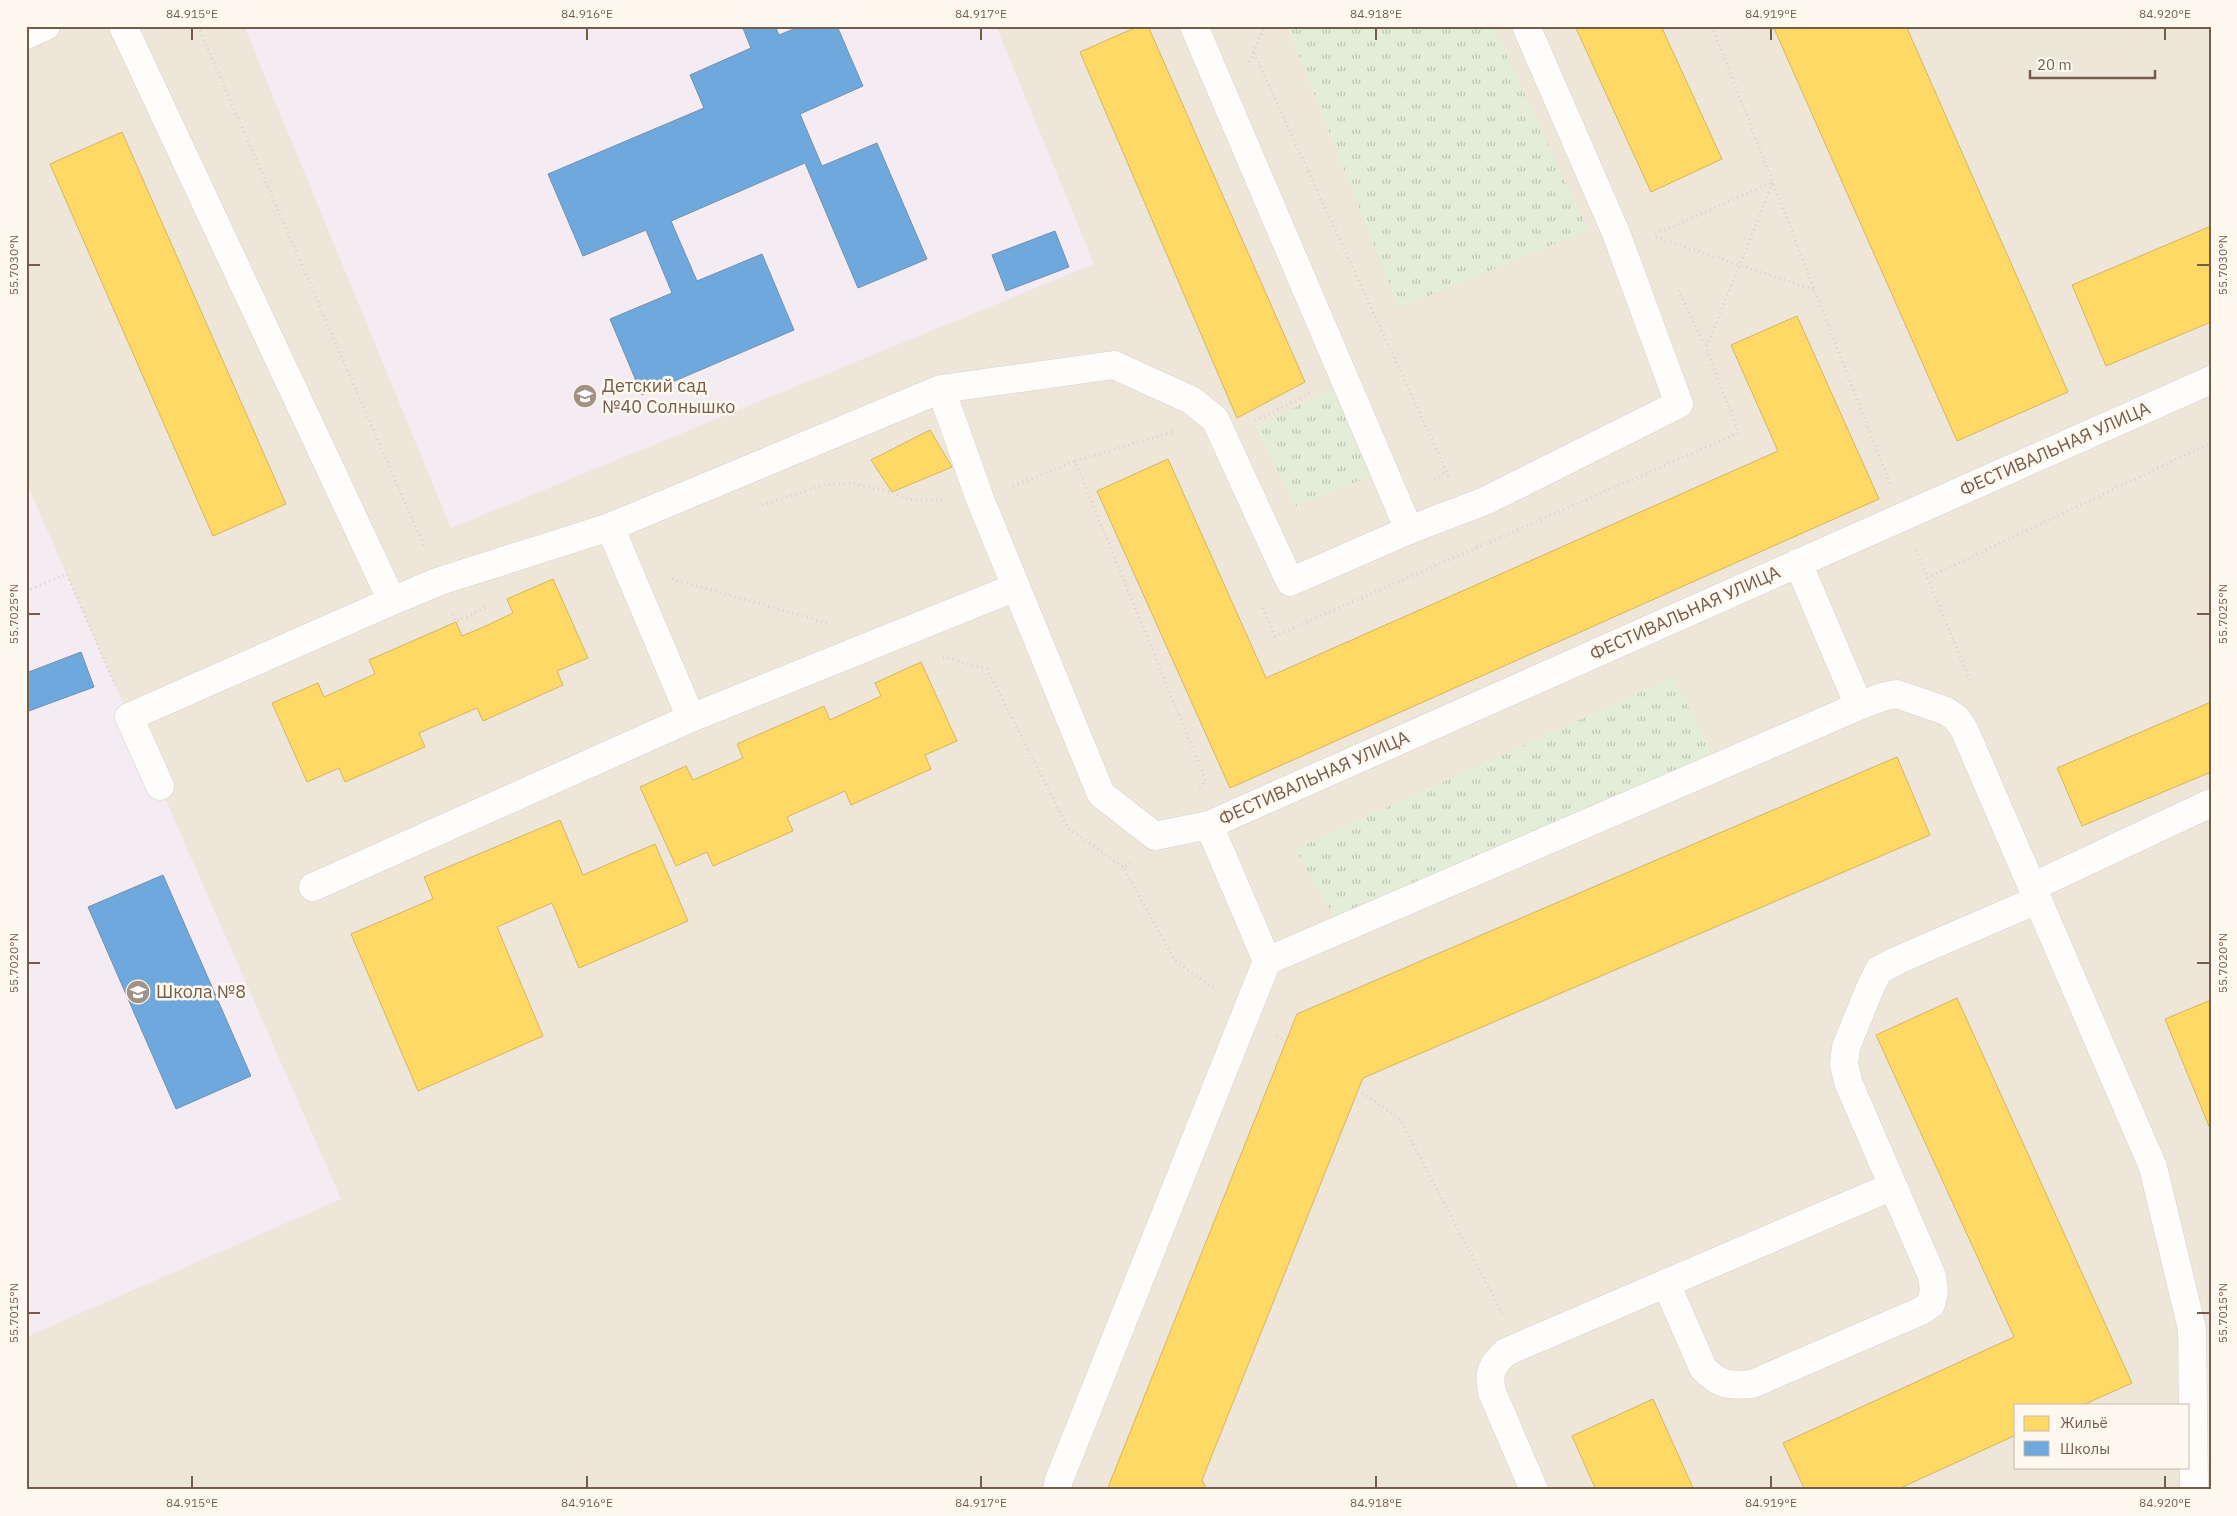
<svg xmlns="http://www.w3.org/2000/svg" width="2237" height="1516" viewBox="0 0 2237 1516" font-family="'IBM Plex Sans',sans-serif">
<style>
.residential{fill:#efe6da;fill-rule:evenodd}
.education{fill:#f4ebf3}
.park{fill:url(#park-tufts)}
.homes{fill:#ffd966;stroke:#d5b45e}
.schools{fill:#6fa8dc;stroke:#7091b1}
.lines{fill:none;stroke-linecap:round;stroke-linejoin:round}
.minor-casing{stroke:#d6d0ca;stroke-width:29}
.path{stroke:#d8d1cc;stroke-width:3;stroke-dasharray:1 4;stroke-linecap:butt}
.minor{stroke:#fefdfc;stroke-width:28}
.ticks{fill:none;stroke:#745c4d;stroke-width:2}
.labels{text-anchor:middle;stroke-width:5;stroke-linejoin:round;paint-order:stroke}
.poi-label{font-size:18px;fill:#745c4d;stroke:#fef8ee;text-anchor:start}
.street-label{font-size:18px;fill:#745c4d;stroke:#fef8ee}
.neatline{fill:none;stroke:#745c4d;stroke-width:2}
.ticks-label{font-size:12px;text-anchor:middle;fill:#745c4d}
</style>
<defs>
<pattern id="park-tufts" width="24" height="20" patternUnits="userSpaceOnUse" patternTransform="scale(1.25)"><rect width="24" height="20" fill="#e3edd7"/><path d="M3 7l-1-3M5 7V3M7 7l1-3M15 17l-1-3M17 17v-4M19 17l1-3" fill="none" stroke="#bdc3b1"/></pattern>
</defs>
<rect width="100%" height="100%" fill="#f7f3ec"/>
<path class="residential" d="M26 26H2211V1490H26ZM2016 1405H2188V1467H2016Z"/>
<path class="education" d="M244 26H996L1094 264 451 528Z
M26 482 341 1199 26 1337Z"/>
<path class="park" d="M1287 26H1493L1588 230 1399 308Z
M1334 388 1376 474 1296 506 1256 427Z
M1674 677 1714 758 1342 930 1295 849Z"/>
<path class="homes" d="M1139 26H1148L1305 382 1237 418 1080 52Z
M1575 26H1661L1722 159 1651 192Z
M1773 26H1906L2068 392 1957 441Z
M122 132 286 504 213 536 50 164Z
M2211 226V322L2106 366 2072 285Z
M1797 316 1879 499 1230 788 1097 491 1168 459 1266 678 1778 451 1731 345Z
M930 430 952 467 892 492 871 460Z
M553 579 588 658 557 671 563 685 483 721 477 708 419 733 425 747 345 782 339 768 307 782 272 703 318 683 324 697 375 674 369 660 456 622 462 636 488 625 513 613 507 599Z
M921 662 957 741 925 755 931 769 851 805 845 791 787 817 793 831 713 866 707 852 676 866 640 787 686 766 693 780 743 758 737 744 824 706 830 720 881 696 875 683Z
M2211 702V772L2082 826 2057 768Z
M1897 757 1930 835 1363 1078 1202 1480 1207 1490H1107L1297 1014Z
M560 820 583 875 655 844 688 921 579 968 552 903 497 927 543 1036 418 1091 351 934 433 899 424 877Z
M1957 998 2132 1383 2083 1405H2016V1435L1896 1490H1805L1783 1443 2014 1337 1876 1035Z
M2211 1000V1131L2165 1019Z
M1653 1399 1694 1490H1596L1572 1436Z"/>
<path class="schools" d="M742 26H775L779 35 801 26H837L863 86 800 114 822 166 877 143 927 259 858 288 805 163 671 221 697 281 762 254 794 330 642 395 610 319 672 293 646 230 583 256 548 174 704 108 690 75 751 48Z
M1055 231 1069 267 1006 291 992 255Z
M81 652 94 687 26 712V673Z
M163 875 251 1076 176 1109 88 907Z"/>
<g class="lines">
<g class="minor-casing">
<path id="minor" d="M123 26 392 601 440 581 610 527 941 389 980 499 1101 794 1155 836 1209 825 2211 380
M1194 26 1409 530
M26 35 46 26
M941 389 1114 365 1191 400 1215 419 1290 582 1409 530 1485 501 1679 404 1616 233 1526 26
M1798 563 1859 706 1882 697 1897 694 1946 711 1956 718 1964 729 2153 1167 2192 1329 2194 1490
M691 718 1016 587
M160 786 129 717 392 601
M1209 825 1267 961
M313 887 691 718 610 527
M2032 887 2211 803
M1666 1283 1703 1368C1719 1385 1729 1386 1752 1384L1921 1311 1931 1304 1934 1291 1932 1276 1848 1082 1844 1063 1846 1047 1870 988 1879 970 1898 960 2037 900
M1057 1490 1059 1480 1267 961 1859 706
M1534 1490 1492 1392C1488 1372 1491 1366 1506 1352L1893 1186"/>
</g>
<path class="path" d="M198 26 425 548
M1712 26 1890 484
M1254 53 1449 477
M1249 62 1265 26
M1656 237 1814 290
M1678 290 1706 348
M1255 421 1312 392
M1172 432 1075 461 1206 781 1199 788
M1435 480 1446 471
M1013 486 1075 461
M762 505 823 485 850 483 892 492 910 500H942
M1916 550 1971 683
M1927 578 2211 443
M672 579 827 623
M26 591 67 574 115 685
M1263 608 1275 636 1739 433 1706 348 1773 182 1654 235
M453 614 456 622 486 607
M943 657 987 669 1068 828 1124 868
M1130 862 1124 868 1175 961 1216 990
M1277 1035 1286 1042
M1358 1090 1400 1119 1503 1315"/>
<use href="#minor" class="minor"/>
</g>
<path class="ticks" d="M192 28V40M587 28V40M981 28V40M1376 28V40M1771 28V40M2165 28V40M28 265H40M2197 265H2210M28 614H40M2197 614H2210M28 963H40M2197 963H2210M28 1313H40M2197 1313H2210M192 1476V1488M587 1476V1488M981 1476V1488M1376 1476V1488M1771 1476V1488M2165 1476V1488"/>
<defs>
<g id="school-disc" transform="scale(1.25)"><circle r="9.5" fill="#a29185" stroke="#fef8ee"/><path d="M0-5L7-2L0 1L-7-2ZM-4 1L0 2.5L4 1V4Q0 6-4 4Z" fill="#fff"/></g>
</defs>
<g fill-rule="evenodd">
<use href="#school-disc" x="585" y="396"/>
<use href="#school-disc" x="138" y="992"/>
</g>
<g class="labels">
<g class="poi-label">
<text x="602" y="392">Детский сад<tspan x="602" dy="21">№40 Солнышко</tspan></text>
<text x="156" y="998">Школа №8</text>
</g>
<g class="street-label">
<text transform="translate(2055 449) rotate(-24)" y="6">ФЕСТИВАЛЬНАЯ УЛИЦА</text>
<text transform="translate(1685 613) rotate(-24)" y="6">ФЕСТИВАЛЬНАЯ УЛИЦА</text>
<text transform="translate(1314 778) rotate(-24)" y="6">ФЕСТИВАЛЬНАЯ УЛИЦА</text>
</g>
</g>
<rect width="2237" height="1516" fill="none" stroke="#fef8ee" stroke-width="55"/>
<rect x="2014" y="1404" width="175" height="65" fill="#fef8ee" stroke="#c7baae"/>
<rect x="2024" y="1416" width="25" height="15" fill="#ffd966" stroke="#c7baae"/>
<text x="2060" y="1428" font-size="15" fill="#745c4d">Жильё</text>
<rect x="2024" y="1441" width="25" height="15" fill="#6fa8dc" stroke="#c7baae"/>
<text x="2060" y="1454" font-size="15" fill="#745c4d">Школы</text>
<path d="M2030 70v8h125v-8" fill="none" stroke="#745c4d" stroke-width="2.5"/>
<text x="2037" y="70" font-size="15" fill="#745c4d" stroke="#fef8ee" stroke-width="4" paint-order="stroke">20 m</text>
<rect x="28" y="28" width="2182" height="1460" class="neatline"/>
<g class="ticks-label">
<text x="192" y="18">84.915°E</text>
<text x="587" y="18">84.916°E</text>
<text x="981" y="18">84.917°E</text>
<text x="1376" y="18">84.918°E</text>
<text x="1771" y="18">84.919°E</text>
<text x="2165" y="18">84.920°E</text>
<text transform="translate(14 265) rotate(-90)" y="4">55.7030°N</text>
<text transform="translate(2223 265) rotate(-90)" y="4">55.7030°N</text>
<text transform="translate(14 614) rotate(-90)" y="4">55.7025°N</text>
<text transform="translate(2223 614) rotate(-90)" y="4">55.7025°N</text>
<text transform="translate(14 963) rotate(-90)" y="4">55.7020°N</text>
<text transform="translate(2223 963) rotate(-90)" y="4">55.7020°N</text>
<text transform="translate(14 1313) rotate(-90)" y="4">55.7015°N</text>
<text transform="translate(2223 1313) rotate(-90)" y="4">55.7015°N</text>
<text x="192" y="1507">84.915°E</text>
<text x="587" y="1507">84.916°E</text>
<text x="981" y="1507">84.917°E</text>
<text x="1376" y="1507">84.918°E</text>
<text x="1771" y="1507">84.919°E</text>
<text x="2165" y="1507">84.920°E</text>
</g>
</svg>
